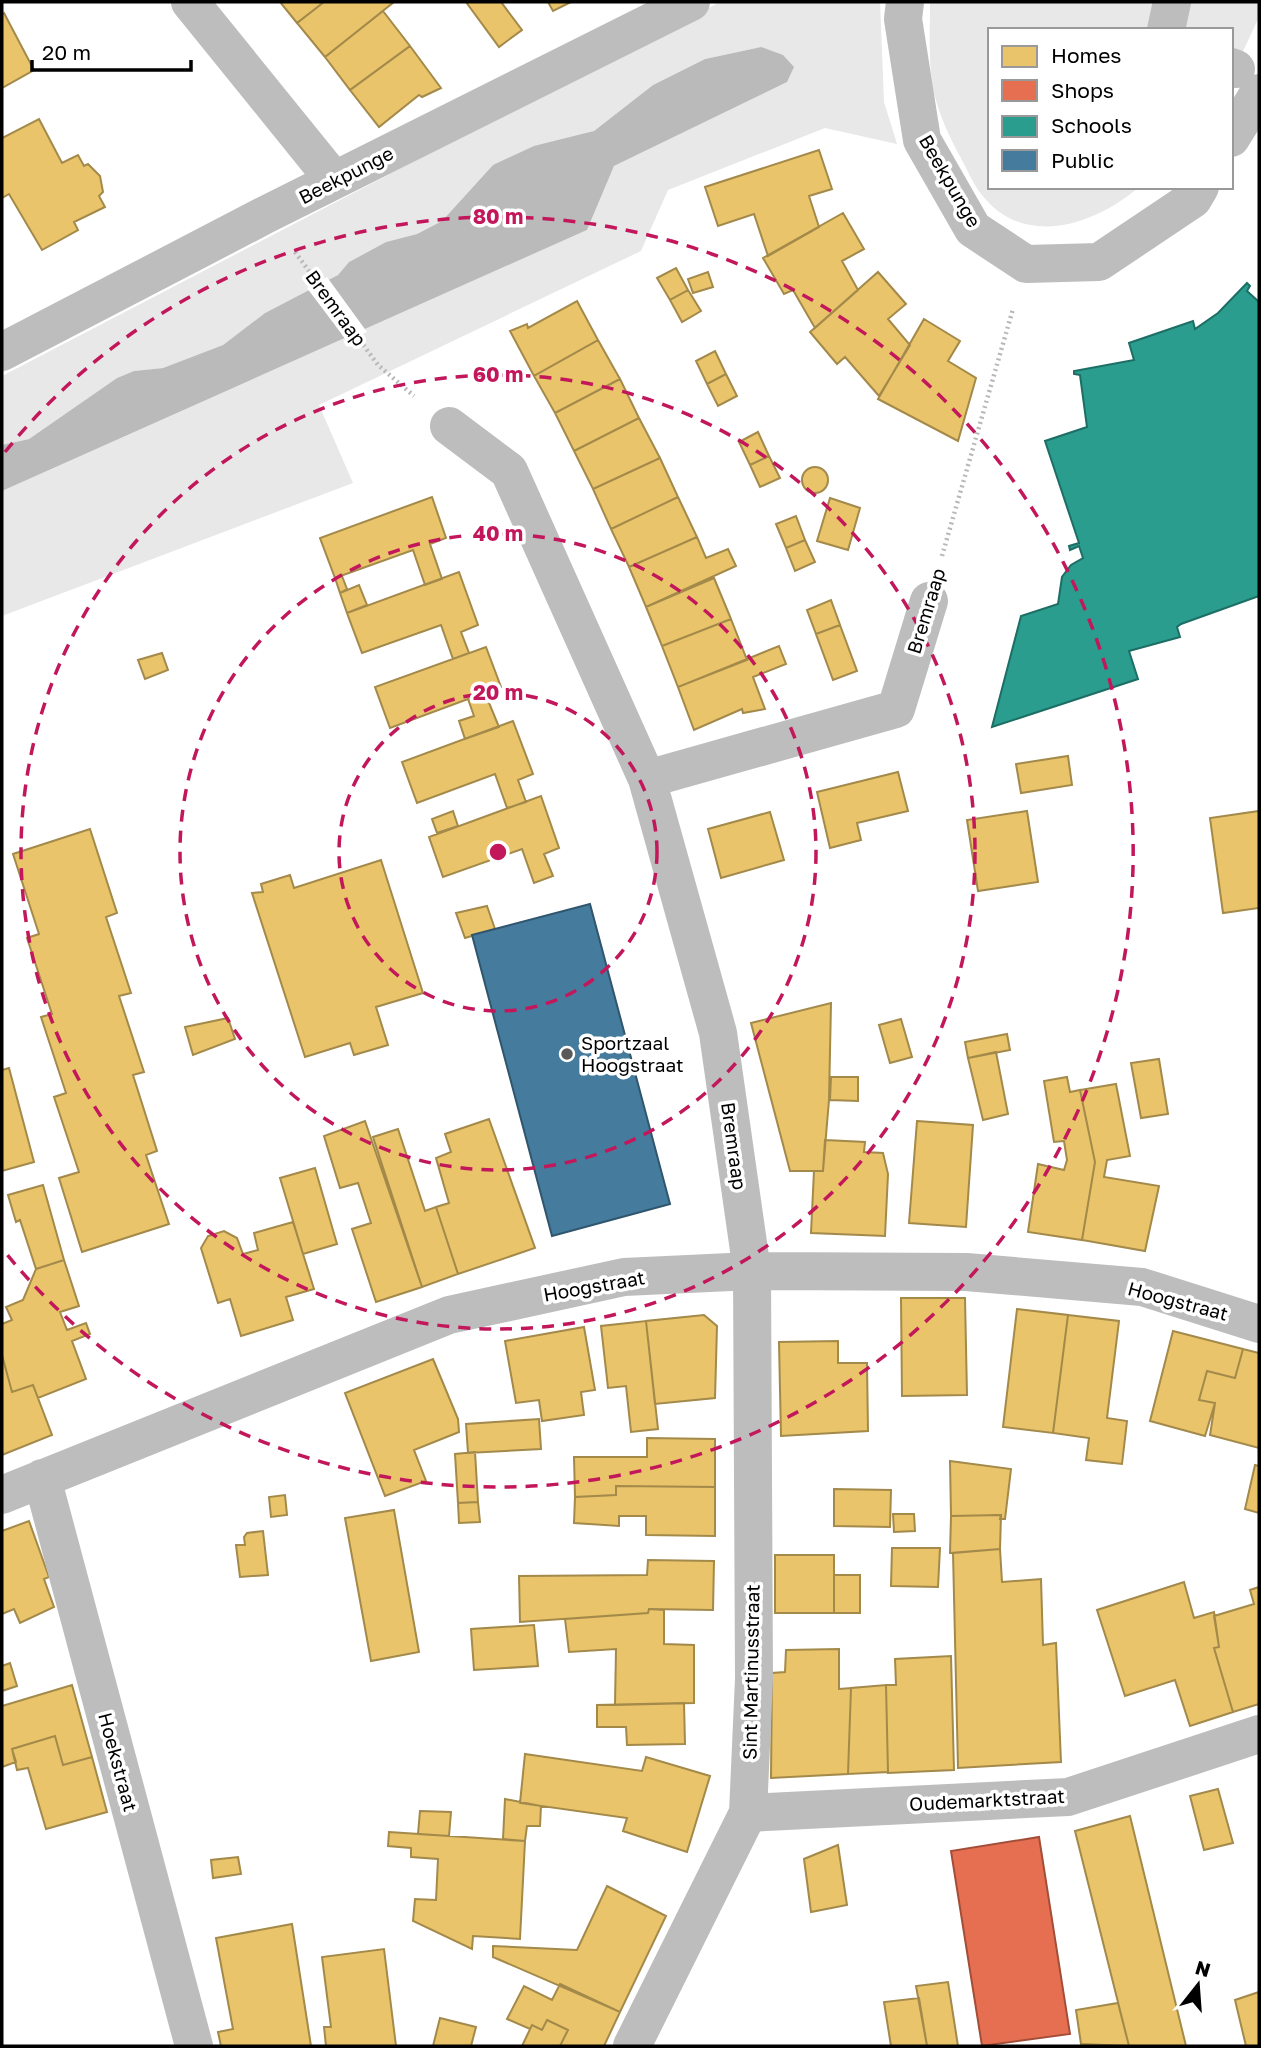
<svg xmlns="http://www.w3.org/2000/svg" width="1261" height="2048" viewBox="0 0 1261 2048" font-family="'Golos Text',sans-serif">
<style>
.green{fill:#e8e8e8}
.water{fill:#bababa}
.pier{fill:#fff}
.homes{fill:#e9c46a;stroke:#a3894a;stroke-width:2}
.shops{fill:#e76f51;stroke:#a24e39;stroke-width:2}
.schools{fill:#2a9d8f;stroke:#1d6e64;stroke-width:2}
.public{fill:#457b9d;stroke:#30566e;stroke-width:2}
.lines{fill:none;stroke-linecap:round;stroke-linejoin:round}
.path{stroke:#b8b8b8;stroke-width:4.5;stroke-dasharray:2 3.5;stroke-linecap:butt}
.pedestrian{stroke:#bdbdbd;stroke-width:38}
.minor{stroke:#bdbdbd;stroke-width:38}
.ring{fill:none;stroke:#c2185b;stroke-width:3.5;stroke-dasharray:12 9}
.poi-dot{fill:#595959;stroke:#fff;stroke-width:2.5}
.labels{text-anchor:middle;stroke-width:7;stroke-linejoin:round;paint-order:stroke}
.street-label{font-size:19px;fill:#000;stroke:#fff}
.poi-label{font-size:19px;fill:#000;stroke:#fff;text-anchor:start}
.centre{fill:#c2185b;stroke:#fff;stroke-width:3.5}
.ring-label{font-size:21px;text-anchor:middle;font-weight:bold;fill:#c2185b;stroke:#fff;stroke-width:7;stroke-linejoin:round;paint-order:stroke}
</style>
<rect width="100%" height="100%" fill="#fff"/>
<path class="green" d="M720 2H880L884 102 897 144 825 128 668 190 641 251 319 405 353 483 2 616V491L587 230 614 166 787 82 761 47 705 59 653 85 594 131 493 165 442 221 417 234 386 242 349 262 338 275 265 313 223 345 163 368 134 371 117 378 29 439 2 445V376Z
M930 2H1259V17L1231 77V30H990V187H1139C1095 225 1024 249 982 195 974 186 969 173 963 162 951 140 940 118 934 93 928 64 930 31 930 2Z"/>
<path class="water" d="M761 47 783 55 794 67 787 82 614 166 587 230 2 491V445L29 439 117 378 134 371 163 368 223 345 265 313 338 275 349 262 386 242 417 234 442 221 493 165 534 146 594 131 653 85 705 59Z"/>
<path class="pier" d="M327 277 367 332 347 341 307 288Z"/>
<path class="homes" d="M280 2H324L297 23Z
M324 2H394L325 57 297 23Z
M466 2H501L522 30 499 47Z
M548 2H571L553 11Z
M383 11 410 46 350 90 325 57Z
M4 13 34 70 2 88V14Z
M410 46 441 88 422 97 419 95 379 127 350 90Z
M39 119 62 163 78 155 84 166 88 164 100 176 103 192 99 196 105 207 74 222 78 230 42 250 9 194 2 198V138Z
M819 150 832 189 809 196 819 227 768 256 754 214 718 226 705 187Z
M843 213 864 249 842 261 858 290 815 328 793 290 784 294 763 258Z
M676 268 688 290 670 300 657 278Z
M708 272 713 287 693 293 688 279Z
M878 272 906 304 888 319 910 345 879 396 845 357 837 364 810 332Z
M688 290 701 311 682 322 670 300Z
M577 301 598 340 534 376 510 331 527 324 528 328Z
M924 319 960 341 948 361 976 378 958 441 878 399Z
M598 340 620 379 555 413 534 376Z
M715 351 726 374 707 384 696 361Z
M726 374 737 396 718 406 707 384Z
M620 379 639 418 574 451 555 413Z
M639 418 660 458 593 489 574 451Z
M758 432 769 456 750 465 739 442Z
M769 456 780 478 760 487 750 465Z
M660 458 678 497 611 529 593 489Z
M802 480a13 13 0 1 1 26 0a13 13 0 1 1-26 0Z
M432 497 446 538 430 544 442 579 425 585 413 550 335 578 320 538Z
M678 497 697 537 629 567 611 529Z
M830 498 860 508 848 550 817 541Z
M796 516 805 540 786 548 776 524Z
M697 537 706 558 728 549 736 566 646 607 629 567Z
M805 540 815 562 795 571 786 548Z
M459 572 478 625 461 632 469 653 453 659 441 625 362 653 347 613Z
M342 576 347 589 340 593 335 578Z
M714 578 731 619 662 646 646 607Z
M359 585 367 605 347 613 340 593Z
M831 600 840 625 816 634 807 610Z
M731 619 747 660 678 687 662 646Z
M840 625 857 671 833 680 816 634Z
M779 646 786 664 753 677 765 709 743 713 742 709 694 730 678 687Z
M486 647 501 687 485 693 499 727 465 739 459 721 474 716 468 699 390 728 375 687Z
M162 653 168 670 145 679 138 660Z
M513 721 533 774 518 780 526 802 507 808 495 774 417 803 402 762Z
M1068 756 1072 785 1021 793 1016 764Z
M898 772 908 811 857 823 861 840 830 848 817 792Z
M541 796 559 848 544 854 553 876 534 883 522 849 443 877 429 837Z
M453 811 458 826 437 833 432 819Z
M1027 811 1038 882 978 891 967 820Z
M1259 811V908L1223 913 1210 818Z
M770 812 784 860 721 878 708 829Z
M90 829 117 913 106 917 131 993 119 996 144 1072 133 1075 157 1151 146 1155 169 1224 82 1252 59 1178 79 1172 54 1097 66 1093 41 1017 52 1014 27 938 39 934 13 854Z
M381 860 423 993 376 1007 388 1045 354 1055 350 1043 305 1057 252 893 263 892 261 884 290 875 294 888Z
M487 906 495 929 465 938 456 913Z
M831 1003 829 1100 823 1171H790L751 1023Z
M228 1018 235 1039 193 1055 185 1027Z
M901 1019 912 1057 890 1063 879 1025Z
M1007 1034 1010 1050 968 1058 965 1042Z
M996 1052 1008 1114 983 1120 968 1058Z
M1159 1059 1168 1114 1141 1118 1131 1063Z
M9 1068 34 1162 2 1171V1070Z
M831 1077H858V1101L830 1100Z
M1067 1077 1070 1092 1080 1090 1095 1162 1082 1240 1028 1232 1038 1164 1064 1170 1067 1160 1064 1141 1054 1142 1044 1081Z
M1116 1084 1130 1156 1107 1160 1104 1177 1159 1186 1145 1251 1082 1240 1095 1162 1080 1090Z
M489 1119 535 1248 458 1274 436 1207 449 1203 436 1158 451 1152 445 1134Z
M365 1121 422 1287 376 1302 352 1229 371 1223 358 1183 340 1188 324 1136Z
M917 1121 973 1125 966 1227 909 1223Z
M398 1129 425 1211 436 1207 458 1274 422 1287 373 1137Z
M825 1140 865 1142 864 1152 883 1153 888 1174 885 1236 811 1233 814 1171H823Z
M315 1168 337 1244 303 1254 280 1178Z
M43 1185 64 1260 36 1269 20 1220 16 1222 8 1195Z
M293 1222 314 1289 286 1297 293 1320 241 1336 230 1299 218 1303 201 1248 208 1236 224 1231 237 1238 243 1254 258 1250 254 1233Z
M64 1260 79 1306 60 1312 67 1330 86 1323 90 1334 72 1341 86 1379 38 1398 33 1385 12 1392 2 1355V1324L12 1320 6 1307 23 1300 36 1269Z
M901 1298H965L967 1395 902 1396Z
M1017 1309 1068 1315 1053 1433 1003 1427Z
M704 1315 717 1326 715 1398 655 1404 646 1321Z
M1068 1315 1119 1321 1107 1418 1127 1421 1122 1464 1086 1460 1089 1438 1053 1433Z
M646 1321 658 1429 631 1432 626 1386 608 1388 601 1326Z
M584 1327 595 1390 581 1392 584 1415 542 1421 539 1400 516 1403 505 1341Z
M1173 1331 1243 1349 1235 1378 1207 1371 1199 1400 1215 1403 1205 1436 1150 1421Z
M838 1341V1363H867L868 1431 781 1436 779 1342Z
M1243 1349 1259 1353V1448L1210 1435 1215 1403 1199 1400 1207 1371 1235 1378Z
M2 1355 12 1392 33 1385 52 1435 2 1455Z
M433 1359 458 1419 459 1432 414 1450 426 1481 385 1496 345 1393Z
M539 1419 541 1449 468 1453 466 1424Z
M647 1438 715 1439V1487L616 1486V1495L575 1497 574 1457H647Z
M475 1452 478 1502 458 1503 455 1454Z
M950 1461 1011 1469 1005 1519H1000L1001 1515 951 1516Z
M1255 1465 1259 1466V1513L1245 1509Z
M616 1486 715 1487V1536L646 1535V1516H619V1526L574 1523 575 1497 616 1495Z
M834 1489 891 1490 890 1527 834 1526Z
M285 1495 287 1515 271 1517 269 1497Z
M478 1502 480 1522 459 1523 458 1503Z
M394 1510 419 1652 371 1661 345 1518Z
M893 1514H914L915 1531 894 1532Z
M1001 1515 1000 1549 950 1553 951 1516Z
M29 1521 49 1577 44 1579 54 1607 20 1623 14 1609 2 1614V1531Z
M263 1531 268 1575 240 1577 236 1545H245L244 1537 247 1533Z
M892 1548H940L938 1587 891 1586Z
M1000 1549 1002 1582 1041 1579 1043 1645 1056 1643 1061 1762 958 1768 953 1553Z
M775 1555H834V1613H775Z
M648 1560 714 1561 713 1610 649 1609 648 1613 520 1622 519 1576 647 1575Z
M834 1575H860V1613H834Z
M1184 1582 1194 1618 1214 1612 1219 1647 1214 1648 1233 1712 1190 1726 1175 1680 1125 1696 1097 1610Z
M1259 1587V1704L1233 1712 1214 1648 1219 1647 1214 1616 1254 1604 1250 1590Z
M649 1609 664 1610V1644L694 1645V1703L615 1705 616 1649 569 1652 565 1619 648 1613Z
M534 1625 538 1666 474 1670 471 1629Z
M839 1649V1689L851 1688 848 1774 771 1778 772 1673 785 1672 786 1650Z
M951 1656 954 1770 888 1773 886 1685H896L895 1659Z
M10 1663 17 1686 2 1691V1666Z
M72 1685 92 1757 63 1765 55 1736 12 1749 16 1762 2 1767V1706Z
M886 1685 888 1772 848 1774 851 1688Z
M684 1703 685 1744 627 1745 626 1727H597V1705Z
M55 1736 63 1765 92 1757 107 1812 46 1829 28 1768 17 1770 12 1749Z
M525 1754 642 1771 646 1757 710 1776 687 1852 623 1831 627 1818 520 1803Z
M1218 1789 1233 1843 1204 1850 1190 1796Z
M505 1799 541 1806 540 1826H527L525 1841 503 1839Z
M420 1811 451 1812 449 1836 418 1834Z
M1130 1816 1186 2046H1129L1075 1831Z
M389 1832 525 1841 520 1939 473 1936 472 1949 413 1921 415 1899 436 1900 438 1859 411 1857V1848L388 1846Z
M838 1845 847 1905 811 1912 804 1859Z
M238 1857 241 1874 213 1878 211 1860Z
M607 1886 666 1916 620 2012 493 1957V1946L577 1950Z
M292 1924 311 2046H221L218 2032 233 2029 216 1938Z
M384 1949 396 2046H326L324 2027H331L322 1957Z
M948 1982 958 2046H927L916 1986Z
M560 1984 620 2012 604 2046H560L568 2030 547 2020 542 2030 532 2025 530 2029 507 2019 524 1986 552 2000Z
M1259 1992V2046H1246L1235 2000Z
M919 1998 927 2046H891L884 2002Z
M1118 2003 1129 2046 1081 2044 1076 2010Z
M440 2018 476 2027 471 2046H433Z
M547 2020 568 2030 560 2046H522L532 2025 542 2030Z"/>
<path class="shops" d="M1039 1837 1070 2034 982 2046 951 1851Z"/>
<path class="schools" d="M1247 283 1250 286 1247 291 1259 302V596L1181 624 1177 627 1180 637 1129 651 1138 679 992 727 1021 616 1058 604 1062 577 1071 565 1083 558 1079 546 1070 550 1069 546 1079 543 1045 441 1087 427 1080 375 1074 374V371L1134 360 1129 343 1193 321 1195 329 1218 313Z"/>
<path class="public" d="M590 904 670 1204 552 1236 472 935Z"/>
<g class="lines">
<path class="path" d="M295 252 378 365 414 396
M942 556 1013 309"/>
<path class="pedestrian" d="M1166 30 1172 2
M1231 67 1236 69"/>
<path class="minor" d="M190 2 334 180
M905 2 903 19 922 140 973 229 1026 264 1099 262 1193 199 1200 187
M1231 138 1259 93
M2 352 265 215 691 2
M449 426 509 471 647 779 718 1033 752 1271 754 1679 748 1813 632 2046
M647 779 896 709 929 601
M42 1478 194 2046
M2 1495 449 1315 624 1277 752 1271 966 1272 1142 1287 1259 1324
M748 1813 1068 1797 1259 1734"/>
</g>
<g class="ring">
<circle cx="498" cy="852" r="159"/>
<circle cx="498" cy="852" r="318"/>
<circle cx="498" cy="852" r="477"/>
<path d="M5 452A635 635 0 1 1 5 1252"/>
</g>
<circle class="poi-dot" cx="567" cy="1054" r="7"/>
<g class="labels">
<g class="street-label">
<text transform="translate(346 175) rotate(-27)" y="7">Beekpunge</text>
<text transform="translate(950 181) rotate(60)" y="7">Beekpunge</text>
<text transform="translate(336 308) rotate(54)" y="7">Bremraap</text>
<text transform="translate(926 611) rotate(-73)" y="7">Bremraap</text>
<text transform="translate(734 1146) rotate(82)" y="7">Bremraap</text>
<text transform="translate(594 1286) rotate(-10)" y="7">Hoogstraat</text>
<text transform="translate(1178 1301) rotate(15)" y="7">Hoogstraat</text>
<text transform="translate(751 1672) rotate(-89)" y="7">Sint Martinusstraat</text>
<text transform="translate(118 1762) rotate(75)" y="7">Hoekstraat</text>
<text transform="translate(987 1800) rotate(-3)" y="7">Oudemarktstraat</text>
</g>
<g class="poi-label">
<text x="581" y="1050">Sportzaal<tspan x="581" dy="22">Hoogstraat</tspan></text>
</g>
</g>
<circle cx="498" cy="852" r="10" class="centre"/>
<g class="ring-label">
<text x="498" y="224">80 m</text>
<text x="498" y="382">60 m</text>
<text x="498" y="541">40 m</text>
<text x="498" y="700">20 m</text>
</g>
<rect width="1261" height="2048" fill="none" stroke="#000000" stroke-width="7"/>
<rect x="988" y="28" width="245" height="161" fill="#ffffff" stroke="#999999" stroke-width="2"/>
<rect x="1002" y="46" width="35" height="21" fill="#e9c46a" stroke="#999999" stroke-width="2"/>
<text x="1051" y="63" font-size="21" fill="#000000">Homes</text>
<rect x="1002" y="80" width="35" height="21" fill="#e76f51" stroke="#999999" stroke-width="2"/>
<text x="1051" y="98" font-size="21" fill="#000000">Shops</text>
<rect x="1002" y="116" width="35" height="21" fill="#2a9d8f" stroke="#999999" stroke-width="2"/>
<text x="1051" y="133" font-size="21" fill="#000000">Schools</text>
<rect x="1002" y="150" width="35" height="21" fill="#457b9d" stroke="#999999" stroke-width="2"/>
<text x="1051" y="168" font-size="21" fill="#000000">Public</text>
<g transform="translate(1198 1985) rotate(17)" stroke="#ffffff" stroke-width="5" paint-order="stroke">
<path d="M0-5L12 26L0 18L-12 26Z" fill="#000000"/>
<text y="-10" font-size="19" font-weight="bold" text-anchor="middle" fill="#000000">N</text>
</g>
<path d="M32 60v10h159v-10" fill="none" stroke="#000000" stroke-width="3.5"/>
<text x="42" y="60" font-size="21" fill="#000000" stroke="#ffffff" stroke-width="5" paint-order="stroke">20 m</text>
</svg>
